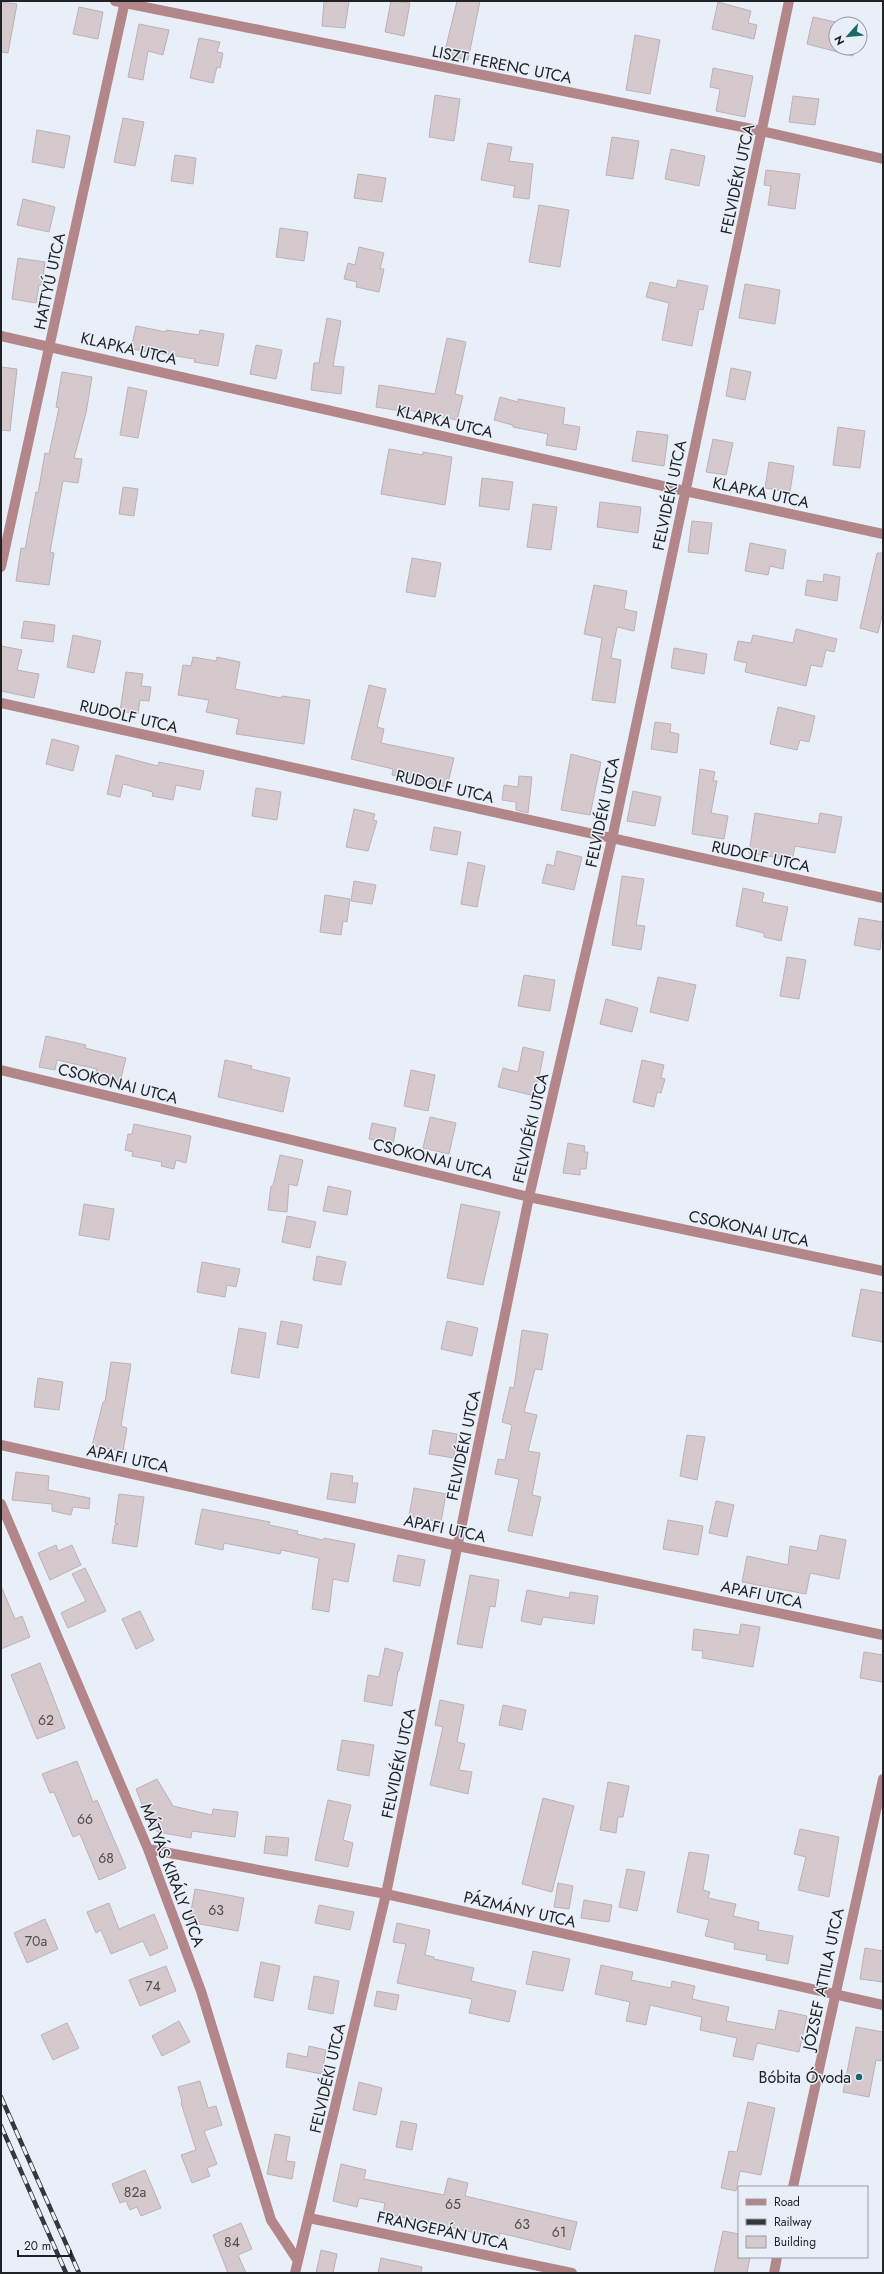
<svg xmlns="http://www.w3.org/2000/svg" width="884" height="2274" viewBox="0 0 884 2274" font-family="Jost,sans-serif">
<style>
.building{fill:#d5c9ce;stroke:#bcb1b6}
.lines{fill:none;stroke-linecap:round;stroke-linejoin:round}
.street{stroke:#b38789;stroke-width:10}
.rail-casing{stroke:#35383b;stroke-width:4.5}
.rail{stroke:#e9eff8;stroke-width:3;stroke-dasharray:9;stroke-linecap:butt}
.poi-dot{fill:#1b686b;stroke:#e9eff8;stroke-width:1.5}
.labels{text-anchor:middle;stroke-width:3;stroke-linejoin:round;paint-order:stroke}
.number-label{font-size:14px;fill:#4d4c50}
.street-label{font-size:16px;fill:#202326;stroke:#e9eff8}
.poi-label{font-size:16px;fill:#202326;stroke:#e9eff8;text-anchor:end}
</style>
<rect width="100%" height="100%" fill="#e9eff8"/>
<path class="building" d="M324 1H349L345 28 322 26Z
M391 1 410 3 404 36 385 32Z
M457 1H480L468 60 444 55Z
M1 2 17 4 8 53 1 52Z
M718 2 751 11 748 23 757 25 754 39 712 29Z
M79 7 103 12 98 39 73 34Z
M813 17 844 24H836V48H855L853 56 807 44Z
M139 24 169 30 163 55 148 51 143 80 128 77Z
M635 35 660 40 650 94 626 90Z
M199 38 220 42 217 52 223 53 220 68 217 67 213 83 190 78Z
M713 68 753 76 745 117 716 111 720 89 710 87Z
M435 95 460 99 454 141 429 137Z
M793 96 819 99 815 125 789 122Z
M123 118 144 122 135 166 114 162Z
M37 130 70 136 64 168 32 162Z
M612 137 639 141 633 179 606 175Z
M488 143 512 147 509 161 533 164 529 199 513 197 515 186 481 180Z
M671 149 705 156 699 186 665 179Z
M175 155 196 158 193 184 171 181Z
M766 170 800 174 795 209 768 205 771 186 764 185Z
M358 174 386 178 382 202 354 198Z
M23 199 55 207 49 232 17 225Z
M539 205 569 210 560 267 529 262Z
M280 228 308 232 304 261 276 257Z
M359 247 384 253 380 269H384L379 292 356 287 357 282 344 279 348 263 355 265Z
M18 258 45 262 42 285H39L36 303 12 299Z
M678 280 708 286 703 310 699 309 692 346 662 340 669 303 646 297 650 282 676 288Z
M745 284 780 290 775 324 739 318Z
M327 318 341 321 333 366 344 367 341 394 311 390 314 363H319Z
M136 326 166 332V330L199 335 200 330 224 334 218 366 194 362 195 359 131 349Z
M447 338 466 342 455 394 463 396 457 420 408 410V412L376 407 379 385 435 394Z
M256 345 282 350 276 379 250 374Z
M1 367 17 369 10 431 1 430Z
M731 368 751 372 745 400 726 396Z
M62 372 92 377 86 413 74 458 82 459 78 483 63 481 50 552 54 553 49 585 16 581 21 548 25 549 36 492 38 493 45 453 49 454 59 408 56 407Z
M128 387 147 391 138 438 120 435Z
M500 397 518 402V399L565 408 563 424 580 427 576 450 546 445 548 434 513 427V425L494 420Z
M838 427 865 431 860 468 833 465Z
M637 431 668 435 664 466 632 461Z
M713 439 733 443 726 475 706 472Z
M389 449 423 455V452L452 457 445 505 381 494Z
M769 462 794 466 790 492 765 488Z
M482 478 513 482 509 510 479 506Z
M123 487 138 489 134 516 119 514Z
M600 502 641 507 638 533 597 527Z
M533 504 557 507 551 550 527 547Z
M692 521 712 523 708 554 688 552Z
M750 543 786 550 783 569 770 566 768 575 745 571Z
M877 553H883V611L878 633 860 628Z
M412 558 441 563 435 597 406 592Z
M824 574 840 577 837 601 805 595 807 580 823 582Z
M594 585 627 591 624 609 637 612 634 631 617 627 611 658 621 660 615 703 592 700 602 638 584 634Z
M24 621 55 625 53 642 21 638Z
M796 629 837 639 834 652 826 650 822 667 811 665 806 686 745 672 747 663 734 660 738 641 751 643 753 635 793 643Z
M73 635 101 641 94 673 67 667Z
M1 646 22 650 17 670 39 674 34 698 1 691Z
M674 648 707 654 704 674 671 668Z
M193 657 216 661 217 657 240 662 235 689 281 698 282 696 310 700 304 744 236 734 239 719 206 712 209 700 178 695 183 665 191 666Z
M126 672 143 674 141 686 151 687 149 701 140 700 138 714 120 711Z
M369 685 386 689 377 727 384 729 381 743 454 758 447 787 392 775 393 769 351 759Z
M778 707 815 716 809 742 800 740 797 750 770 744Z
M655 722 671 724 670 732 679 734 677 753 651 749Z
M52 739 79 746 73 771 46 764Z
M571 754 601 762 590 815 561 810Z
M116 755 158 766 159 762 204 771 200 790 176 785 173 800 152 796 153 792 123 784 120 797 107 794Z
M700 769 715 772 713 781H717L711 813 728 816 724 839 692 834Z
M519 776 532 777 528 813 516 810V802L502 800 504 785 518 787Z
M256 788 281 792 277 820 252 816Z
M633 791 661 797 655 826 627 821Z
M354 809 375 814 373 820 377 821 368 851 346 847Z
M755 813 818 824 820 813 842 817 835 853 795 846 792 860 749 853Z
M434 827 461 832 457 855 430 850Z
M557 851 582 857 574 890 542 883 547 864 554 866Z
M468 862 485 866 477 907 461 904Z
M622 876 644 879 636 925 645 926 641 950 612 945Z
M354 881 376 885 372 904 351 901Z
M743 888 764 893 762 902 788 907 781 941 764 937V933L736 926Z
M325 895 350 899 347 922 343 921 341 935 320 932Z
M859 918 883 922 880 950 854 945Z
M787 957 806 960 799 999 780 996Z
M524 975 555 980 550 1011 518 1006Z
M658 977 696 985 688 1021 650 1012Z
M606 999 638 1008 632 1032 600 1024Z
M46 1036 86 1045 85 1048 126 1058 120 1082 95 1076 97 1069 57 1060 55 1070 39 1067Z
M523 1047 544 1052 535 1096 498 1087 503 1068 518 1072Z
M225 1060 252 1066 251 1069 290 1078 283 1112 218 1097Z
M642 1060 664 1065 661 1078 665 1079 661 1093 657 1092 654 1107 633 1102Z
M411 1070 435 1075 428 1111 404 1106Z
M430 1117 456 1123 449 1154 423 1148Z
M372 1123 396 1128 393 1144 369 1139Z
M134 1124 191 1136 186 1163 176 1160 174 1169 161 1166 162 1162 132 1156 133 1152 125 1150 128 1134H132Z
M568 1143 585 1146 584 1152H588L586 1169H580V1175L563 1173Z
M280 1155 303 1160 297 1186 289 1184 287 1212 268 1210 271 1186H273Z
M328 1186 351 1191 347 1215 323 1211Z
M84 1204 114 1209 109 1240 79 1235Z
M461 1204 500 1212 483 1285 447 1278Z
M287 1216 316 1222 310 1248 282 1242Z
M317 1256 346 1262 341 1285 313 1280Z
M202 1262 240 1269 236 1287 227 1285 225 1297 197 1292Z
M861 1289 883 1293V1342L852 1336Z
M281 1321 302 1325 298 1348 277 1344Z
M447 1321 478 1328 472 1356 441 1349Z
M239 1328 266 1333 259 1378 231 1373Z
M522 1330 548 1334 542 1370 535 1369 524 1412 537 1415 528 1451 540 1453 532 1495 541 1497 532 1536 508 1531 519 1479 495 1474 498 1459 505 1460 512 1425 502 1422 510 1387 514 1388Z
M111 1362 131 1364 121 1426 127 1428 123 1451 92 1446 103 1402H105Z
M38 1378 63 1382 59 1410 34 1407Z
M433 1430 457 1434 454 1458 429 1454Z
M687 1435 705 1437 697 1480 680 1476Z
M16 1472 49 1476 48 1490 90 1498 89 1509 73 1507 71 1515 52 1511V1504L12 1500Z
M331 1473 353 1476 352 1483H358L355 1503 327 1499Z
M414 1488 446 1494 441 1522 409 1516Z
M119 1494 144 1497 137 1547 112 1543 115 1525 118 1524 115 1523Z
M716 1501 734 1505 727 1537 709 1533Z
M202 1509 270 1522 269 1525 298 1531 297 1534 323 1540 324 1538 355 1544 348 1582 333 1579 329 1612 312 1609 319 1558 281 1550 280 1554 224 1543 223 1550 195 1544Z
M668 1520 703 1526 698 1555 663 1549Z
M820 1535 846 1540 839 1579 810 1573 806 1594 742 1582 747 1556 788 1565 790 1546 817 1551Z
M56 1545 58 1551 72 1545 81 1565 50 1580 38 1553Z
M398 1555 425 1560 420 1586 393 1581Z
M85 1568 106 1611 68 1628 61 1613 86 1601 72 1574Z
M470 1575 499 1580 495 1607 490 1606 482 1648 457 1644Z
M1 1586 15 1619 22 1616 30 1637 1 1649Z
M527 1590 569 1598 570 1592 598 1596 594 1624 543 1617 541 1625 521 1621Z
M140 1611 154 1640 136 1649 122 1619Z
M741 1624 760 1627 753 1667 702 1658 703 1651 692 1650 694 1629 739 1635Z
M385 1648 403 1653 399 1671H398L392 1706 364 1701 368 1675 379 1677Z
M864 1652 883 1655V1682L860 1678Z
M40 1663 65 1728 37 1739 11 1675Z
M440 1700 464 1705 457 1742 465 1744 459 1770 472 1772 468 1794 430 1785 443 1727 435 1725Z
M503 1705 526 1710 522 1730 499 1725Z
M342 1740 374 1745 369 1776 337 1770Z
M77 1761 93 1802 97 1800 126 1868 99 1880 80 1834 73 1837 54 1792 50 1793 42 1774Z
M157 1779 173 1806 212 1815 213 1809 238 1812 235 1837 192 1831 191 1838 158 1832 150 1825 136 1789Z
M608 1782 629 1786 623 1817H618L616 1833 600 1830Z
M543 1798 574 1806 552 1892 522 1884Z
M328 1800 351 1805 343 1840 353 1843 348 1867 315 1860Z
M800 1829 839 1837 829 1897 798 1890 806 1857 794 1854Z
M266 1836 289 1838 287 1856 264 1853Z
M689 1852 709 1855 703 1890 710 1892 708 1898 736 1904 733 1916 759 1922 758 1930 793 1936 788 1964 766 1960 767 1955 734 1949 735 1943 705 1936 709 1920 677 1912Z
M627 1869 645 1872 637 1911 619 1907Z
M558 1883 573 1886 569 1909 554 1907Z
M195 1889 244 1898 238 1931 189 1922Z
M584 1900 612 1905 609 1922 581 1918Z
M109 1903 119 1929 154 1914 168 1948 150 1956 143 1941 111 1954 101 1930 96 1933 87 1912Z
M319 1905 354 1912 350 1930 315 1923Z
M45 1919 58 1949 27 1963 14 1933Z
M397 1923 430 1930 425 1955 434 1957V1959L474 1968 471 1981 516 1991 509 2022 469 2013 472 1999 397 1983 406 1944 393 1942Z
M865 1948 883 1951V1982L860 1979Z
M533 1951 570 1959 563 1991 526 1984Z
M261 1962 280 1966 273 2001 254 1997Z
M601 1965 633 1972 631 1980 671 1988 672 1981 695 1986 692 1999 729 2007 726 2021 775 2030 779 2010 807 2016 799 2052 757 2043 753 2060 733 2056 737 2038 700 2030 702 2017 650 2005 646 2025 626 2021 630 2002 595 1994Z
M166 1966 176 1991 140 2006 129 1980Z
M314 1976 339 1981 333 2014 308 2009Z
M377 1991 399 1995 396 2010 374 2006Z
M179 2021 190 2042 162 2056 152 2036Z
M67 2023 79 2048 53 2060 41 2035Z
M856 2027 883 2032V2061L876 2060 869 2097 843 2092Z
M309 2046 326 2050 322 2074 286 2067 288 2053 307 2057Z
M200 2081 208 2108 216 2106 222 2125 204 2131 217 2164 207 2168 210 2176 192 2183 181 2155 196 2150 181 2103 182 2102 178 2087Z
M359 2082 382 2088 376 2115 353 2110Z
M748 2102 775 2108 761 2175 740 2171 736 2191 721 2188 729 2151 737 2152Z
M401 2121 417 2124 412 2150 396 2147Z
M275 2134 290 2137 286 2161 295 2162 292 2179 267 2174Z
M341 2164 366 2170 364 2179 444 2195 448 2178 468 2183 465 2196 577 2222 570 2250 500 2233 499 2238 383 2213 385 2203 359 2198 357 2207 333 2201Z
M145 2170 161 2208 141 2216 137 2207 130 2210 126 2201 120 2203 112 2184Z
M241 2223 252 2249 238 2255 246 2273H228L213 2235Z
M723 2231 739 2234V2257H750L747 2273H714Z
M321 2250 337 2254 333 2273H316Z
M381 2258 422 2267 421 2273H378Z"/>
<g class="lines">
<path class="street" d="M115 1 762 131 883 159
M1 336 685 491 883 534
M1 567 125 1
M1 703 883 898
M1 1070 529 1197 883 1271
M1 1445 458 1546 883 1635
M1 1504 148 1849 201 1991 271 2220 298 2261
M148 1849 386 1894 883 2005
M793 2187 883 1779
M309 2218 572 2273
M295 2273 386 1894 529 1197 612 839 789 1
M774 2273 777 2257"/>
<g class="rail-casing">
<path id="rail" d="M1 2097 79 2273
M1 2126 66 2273"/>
</g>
<use href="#rail" class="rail"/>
</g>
<circle class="poi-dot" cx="859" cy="2077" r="4"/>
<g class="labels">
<g class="number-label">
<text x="46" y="1725">62</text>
<text x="85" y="1824">66</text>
<text x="106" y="1863">68</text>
<text x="216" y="1915">63</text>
<text x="36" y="1946">70a</text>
<text x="153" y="1991">74</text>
<text x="135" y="2197">82a</text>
<text x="453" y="2209">65</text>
<text x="522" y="2229">63</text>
<text x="559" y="2237">61</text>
<text x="232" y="2247">84</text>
</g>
<g class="street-label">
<text transform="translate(502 64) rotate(11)" y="6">LISZT FERENC UTCA</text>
<text transform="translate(737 179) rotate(-78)" y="6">FELVIDÉKI UTCA</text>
<text transform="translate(49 281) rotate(-78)" y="6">HATTYÚ UTCA</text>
<text transform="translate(129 348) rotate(13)" y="6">KLAPKA UTCA</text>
<text transform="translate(445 421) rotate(13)" y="6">KLAPKA UTCA</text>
<text transform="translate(761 492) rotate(12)" y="6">KLAPKA UTCA</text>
<text transform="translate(669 495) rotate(-78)" y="6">FELVIDÉKI UTCA</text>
<text transform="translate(129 716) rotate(13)" y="6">RUDOLF UTCA</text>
<text transform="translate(445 786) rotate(13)" y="6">RUDOLF UTCA</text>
<text transform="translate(602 812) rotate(-78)" y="6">FELVIDÉKI UTCA</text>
<text transform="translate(761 856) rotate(12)" y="6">RUDOLF UTCA</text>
<text transform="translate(118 1083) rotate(14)" y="6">CSOKONAI UTCA</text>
<text transform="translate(530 1128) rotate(-77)" y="6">FELVIDÉKI UTCA</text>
<text transform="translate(433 1158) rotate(14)" y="6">CSOKONAI UTCA</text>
<text transform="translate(749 1228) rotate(12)" y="6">CSOKONAI UTCA</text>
<text transform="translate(463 1445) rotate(-78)" y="6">FELVIDÉKI UTCA</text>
<text transform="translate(128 1458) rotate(12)" y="6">APAFI UTCA</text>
<text transform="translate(445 1528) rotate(12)" y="6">APAFI UTCA</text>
<text transform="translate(762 1594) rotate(12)" y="6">APAFI UTCA</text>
<text transform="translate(398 1763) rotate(-78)" y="6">FELVIDÉKI UTCA</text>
<text transform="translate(173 1875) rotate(69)" y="6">MÁTYÁS KIRÁLY UTCA</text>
<text transform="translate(520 1909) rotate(13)" y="6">PÁZMÁNY UTCA</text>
<text transform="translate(823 1979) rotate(-78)" y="6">JÓZSEF ATTILA UTCA</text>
<text transform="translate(327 2078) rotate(-77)" y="6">FELVIDÉKI UTCA</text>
<text transform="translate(443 2230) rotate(12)" y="6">FRANGEPÁN UTCA</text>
</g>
<g class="poi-label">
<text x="851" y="2083">Bóbita Óvoda</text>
</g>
</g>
<rect width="884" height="2274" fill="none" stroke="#202326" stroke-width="4"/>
<rect x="738" y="2186" width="130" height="72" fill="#e9eff8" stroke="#999da4"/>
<rect x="746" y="2199" width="20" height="6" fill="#b38789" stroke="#999da4"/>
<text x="774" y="2206" font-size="12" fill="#202326">Road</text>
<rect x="746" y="2219" width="20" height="6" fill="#35383b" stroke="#999da4"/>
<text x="774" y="2226" font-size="12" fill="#202326">Railway</text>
<rect x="746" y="2236" width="20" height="12" fill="#d5c9ce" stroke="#999da4"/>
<text x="774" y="2246" font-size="12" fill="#202326">Building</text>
<g transform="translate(848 36) rotate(243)"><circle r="19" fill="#e9eff8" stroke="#999da4"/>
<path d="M0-3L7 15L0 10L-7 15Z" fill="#1b686b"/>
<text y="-6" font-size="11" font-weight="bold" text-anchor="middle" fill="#202326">N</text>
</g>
<path d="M18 2250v6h53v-6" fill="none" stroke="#202326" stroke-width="2"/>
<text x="24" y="2250" font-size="12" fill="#202326" stroke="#e9eff8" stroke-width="3" paint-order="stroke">20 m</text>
</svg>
